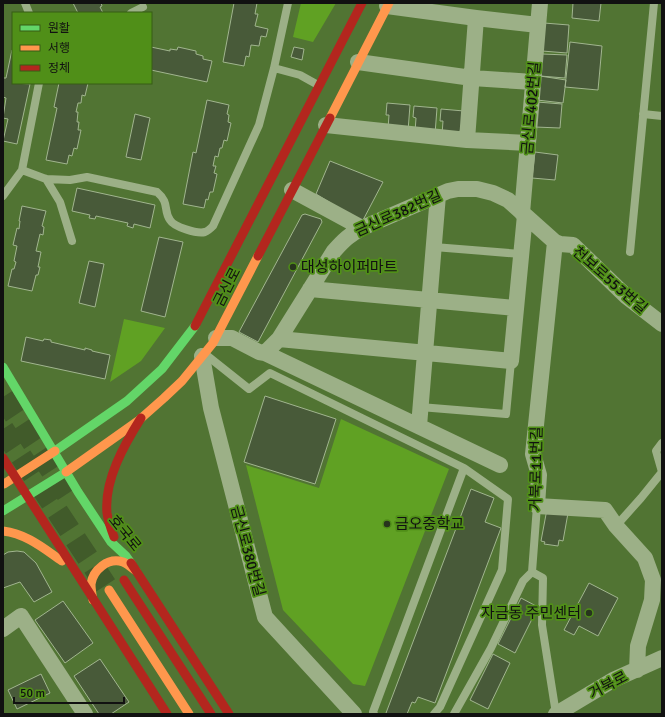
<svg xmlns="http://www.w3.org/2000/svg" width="665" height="717" viewBox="0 0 665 717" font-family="Signika,'Noto Sans KR',sans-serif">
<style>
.green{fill:#60a123}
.building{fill:#485a39;stroke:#a1b58f}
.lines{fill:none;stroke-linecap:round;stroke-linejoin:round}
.secondary-tunnel{stroke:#415b2a;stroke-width:22;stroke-dasharray:22 11;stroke-linecap:butt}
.lane{stroke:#9cb087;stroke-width:8}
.street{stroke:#9cb087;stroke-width:16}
.fast{stroke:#63d668;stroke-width:9}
.slow{stroke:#ff974d;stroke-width:9}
.jam{stroke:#b3261e;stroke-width:9}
.poi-dot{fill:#27341d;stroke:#508f18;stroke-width:1.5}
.labels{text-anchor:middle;stroke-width:3.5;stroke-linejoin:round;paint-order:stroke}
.street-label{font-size:15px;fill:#111;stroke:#508f18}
.poi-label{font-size:15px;fill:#111;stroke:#508f18;text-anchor:start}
</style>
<rect width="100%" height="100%" fill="#517433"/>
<path class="green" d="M301 3H336L313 42 293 37Z
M124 319 165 328 141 361 110 382Z
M341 419 449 469 365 686 353 684 283 610 246 465 319 488Z"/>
<path class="building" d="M73 3H101L102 6 100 7 103 13H78Z
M234 3H257L255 14H258L255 26 268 29 266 37 261 36 259 46 251 45 249 57 246 56 244 66 223 62Z
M573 3H601L599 21 572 18Z
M544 23 569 25 567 53 542 51Z
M570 42 602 46 598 90 565 87Z
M151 47 170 51V49L177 50 178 47 196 51V54L203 56V59L212 61 207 82 151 70Z
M294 47 304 49 302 60 291 57Z
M12 50H13V83L30 84 17 144 3 141 8 119 3 118 6 98 3 97V78H6Z
M542 54 567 55 565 78 540 76Z
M540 76 566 80 563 103 537 100Z
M59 83H88L85 96 82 95 81 103H78L76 112H78L77 122H79L78 130H81L77 149 74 148 72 156 69 155 67 164 46 160 57 108 54 107Z
M207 100 229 105 227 114 229 115 228 122 231 123 227 141 224 140 222 148H220L218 157 215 156 213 166H216L214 173 217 174 213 192H210L208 200 206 199 204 208 183 204 193 152 196 153Z
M537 102 562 104 560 128 535 127Z
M387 103 410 105 408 131 388 129 389 115H386Z
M414 106 437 108 435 134 415 132 416 118 413 117Z
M441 109 464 111 459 137 442 135 443 121H440Z
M135 114 150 118 141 160 126 157Z
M535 152 558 155 555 180 532 178Z
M330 161 383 182 362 222 316 194Z
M77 188 155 205 150 228 134 224 133 228 127 226 128 223 96 216 95 219 89 218 90 215 72 211Z
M22 206 46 211 42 226 44 227 43 235 40 234 36 251 41 252 38 267H40L38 275H36L32 291 8 286 12 269H14L16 262 14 261 17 246 13 245 17 228 19 229 20 221H19Z
M305 214 321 219 322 222 258 342 239 332 302 215Z
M159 237 183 242 165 317 141 311Z
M89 261 104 264 95 307 79 303Z
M26 337 43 341 44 339 51 340V342L85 350V348L92 350V351L110 355 105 379 21 361Z
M265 396 336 419 315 484 244 462Z
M471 489 494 498 485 522 501 528 435 703 418 697 415 703 412 702 407 714H389L386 713Z
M547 509 568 513 563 541 559 540 558 546 544 544 545 542 541 541Z
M17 551 24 552 36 563 52 592 34 602 20 582 3 588V555L8 552Z
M589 583 618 598 598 636 579 626 574 635 564 630Z
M521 598 538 607 515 653 498 644Z
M63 601 93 643 65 663 35 620Z
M493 654 510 663 488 709 470 700Z
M100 659 129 702 111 714H99L74 676Z
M41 674 50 693 17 709 8 690Z"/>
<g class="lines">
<path class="secondary-tunnel" d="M3 397 67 494
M3 429 107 587"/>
<path class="lane" d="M25 3 29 13
M131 13 143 7
M274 68 300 75 318 85
M643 114 662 116
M22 170 46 179 70 180 87 177 157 192C170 203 163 210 170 220 174 227 197 234 205 232 208 231 211 228 213 226L259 125 274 68 288 3
M46 179 60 202 72 241
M3 196 22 170 39 83
M434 247 521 254
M630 252 654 3
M205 354 249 389 270 373 464 468 508 499 502 570 440 707 434 714
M420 407 506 414 511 361
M537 506 532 572 543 578 542 625 556 714
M616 526 641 498 662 472 656 451 662 443
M374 714 373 712 464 468
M454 714 491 648 523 581 532 572"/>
<path class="street" d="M387 6 476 18 538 25
M358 62 472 78 533 82
M326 125 467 140 528 143
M467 140 476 18
M292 190 362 228
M522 213 540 3
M555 242 533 454 539 475 537 506 605 510 616 526 645 558 653 580 652 600 638 646 637 670
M310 289 516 308
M216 338H232L259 352 265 353 279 339 334 251C343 241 350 234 362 228L448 191 458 189H477L493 193 508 200 555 242 560 244 573 245 627 297 662 324
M279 339 511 361 525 215
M265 353 500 465
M202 356 211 408 265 617 354 714
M419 426 438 195
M3 629 21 616 85 714
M556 714 613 680 662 658"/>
<path class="fast" d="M3 367 78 492 111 542 126 556 131 563
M55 451 127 401 162 369 195 326
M3 511 66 472"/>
<path class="slow" d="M330 118 389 3
M66 472 138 421 164 398 182 381 213 343 258 256
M4 484 55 451
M3 531C27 534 43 548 62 561
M109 590 189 714
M93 600C92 595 91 590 91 584 93 570 108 557 123 562 128 564 132 568 136 571"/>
<path class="jam" d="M258 256 330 118
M195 326 362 3
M3 458 167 714
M114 537C111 529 108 521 107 513 104 480 124 445 141 418
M131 563 229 714
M124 580 211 714"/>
</g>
<g class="poi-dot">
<circle cx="293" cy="267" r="4"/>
<circle cx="387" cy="524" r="4"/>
<circle cx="589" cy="613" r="4"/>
</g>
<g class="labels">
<g class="street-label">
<text transform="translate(531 108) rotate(-85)" y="5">금신로402번길</text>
<text transform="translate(398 213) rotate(-24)" y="5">금신로382번길</text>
<text transform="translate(610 280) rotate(41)" y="5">천보로553번길</text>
<text transform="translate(227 287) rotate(-63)" y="5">금신로</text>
<text transform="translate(536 469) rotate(-89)" y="5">거북로11번길</text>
<text transform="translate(125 533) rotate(51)" y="5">호국로</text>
<text transform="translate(248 551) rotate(75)" y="5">금신로380번길</text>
<text transform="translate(608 685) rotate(-28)" y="5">거북로</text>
</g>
<g class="poi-label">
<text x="301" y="272">대성하이퍼마트</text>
<text x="395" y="529">금오중학교</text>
<text x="581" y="618" text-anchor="end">자금동 주민센터</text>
</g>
</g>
<rect width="665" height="717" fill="none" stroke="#111111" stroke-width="8"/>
<rect x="12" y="12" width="140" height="72" fill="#508f18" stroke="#375d15"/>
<rect x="20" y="25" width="20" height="6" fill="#63d668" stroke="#375d15"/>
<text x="48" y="32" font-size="12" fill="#111111">원활</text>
<rect x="20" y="45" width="20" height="6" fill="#ff974d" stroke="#375d15"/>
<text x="48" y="52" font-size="12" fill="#111111">서행</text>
<rect x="20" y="65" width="20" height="6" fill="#b3261e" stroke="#375d15"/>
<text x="48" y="72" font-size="12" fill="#111111">정체</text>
<path d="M14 697v6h110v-6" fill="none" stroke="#111111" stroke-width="2"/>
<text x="20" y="697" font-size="12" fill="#111111" stroke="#508f18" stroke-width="3" paint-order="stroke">50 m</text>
</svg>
